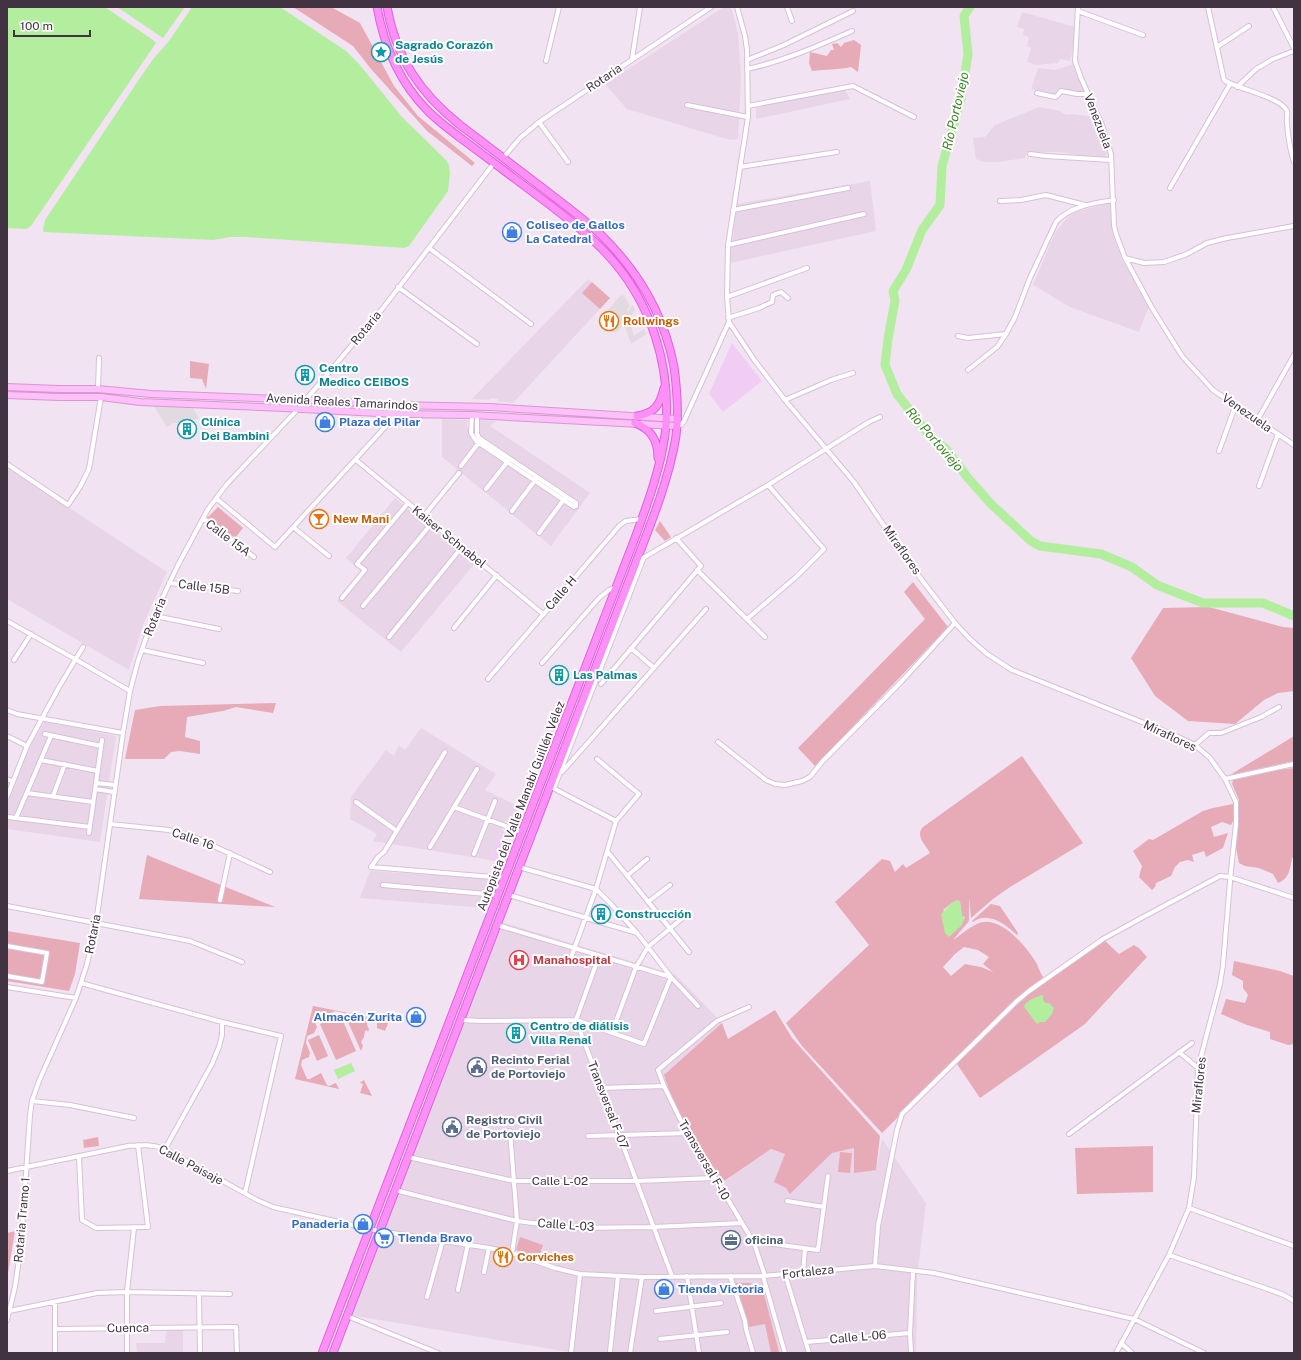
<svg xmlns="http://www.w3.org/2000/svg" width="1301" height="1360" viewBox="0 0 1301 1360" font-family="'Public Sans',sans-serif">
<style>
.residential{fill:#e9d5e8}
.commercial{fill:#f1cdf4}
.green{fill:#e6abb7;fill-rule:evenodd}
.parking{fill:#e1dbe1}
.water{fill:#b2ee9e}
.lines{fill:none;stroke-linecap:round;stroke-linejoin:round}
.river{stroke:#b2ee9e;stroke-width:9}
.minor-casing{stroke:#d7c0d7;stroke-width:6}
.secondary-casing{stroke:#d797d2;stroke-width:8}
.primary-casing{stroke:#e161dc;stroke-width:9}
.minor{stroke:#fff;stroke-width:4}
.secondary{stroke:#fec0f8;stroke-width:6}
.primary{stroke:#fd90f7;stroke-width:7}
.labels{text-anchor:middle;stroke-width:4;stroke-linejoin:round;paint-order:stroke}
.culture-label{font-size:12px;font-weight:bold;fill:#0d838f;stroke:#fff;text-anchor:start}
.street-label{font-size:12px;fill:#423343;stroke:#fff}
.shop-label{font-size:12px;font-weight:bold;fill:#366cbe;stroke:#fff;text-anchor:start}
.food-label{font-size:12px;font-weight:bold;fill:#c56008;stroke:#fff;text-anchor:start}
.health-label{font-size:12px;font-weight:bold;fill:#be3a42;stroke:#fff;text-anchor:start}
.service-label{font-size:12px;font-weight:bold;fill:#4e5e75;stroke:#fff;text-anchor:start}
.water-label{font-size:13px;font-style:italic;fill:#3e8528;stroke:#fff}
</style>
<rect width="100%" height="100%" fill="#f1e3f1"/>
<path class="residential" d="M724 7H731L738 33 741 77 738 139 730 140 627 109 605 84Z
M1022 12 1075 27 1073 49 1070 61 1061 59 1057 63 1037 65 1027 62 1031 48 1027 46 1029 37 1023 35 1024 29 1017 27Z
M1074 64 1085 92 1053 94 1031 89 1038 68 1055 70Z
M845 90 850 99 756 119V108Z
M1039 107 1060 111 1066 115 1072 114 1096 117 1107 157 1085 156 1060 152H1027L1025 158 998 162H985L976 159 973 138 985 137 995 125Z
M870 181 876 231 730 263 737 204Z
M1110 203 1112 231 1122 260 1150 306 1147 311 1139 332 1070 307 1033 285 1055 233 1071 213Z
M588 279 610 298 513 403 497 401 498 399 491 398 489 400 472 399Z
M442 419 467 420V428L479 427 480 420 496 421 490 426 590 493 551 546 442 457Z
M7 467 167 572 143 625 129 670 7 599Z
M395 498 475 563 401 652 337 601 361 571 346 558Z
M45 721 116 736 100 842 7 829V803L15 781 28 750Z
M421 728 496 774 485 790 522 808 515 825 505 821 490 860 373 841 377 834 350 819 351 797 386 750 394 756 399 745 405 750Z
M370 871 495 879 485 908 360 898Z
M502 922 676 975 722 1023 664 1076 687 1128 707 1160 724 1181 771 1149 785 1154 786 1188 790 1194 832 1153 855 1148 876 1170 882 1139 926 1203 917 1277 916 1353H575L350 1315Z
M167 1327H183V1353H137L136 1343H165Z"/>
<path class="commercial" d="M732 343 762 381 723 412 709 394Z
M502 830 508 833 496 862 490 860Z"/>
<path class="green" d="M293 7H331L360 23 394 86 418 116 475 163 472 166 427 131 371 69 353 46Z
M854 40 861 45 858 72 851 67C838 70 826 69 812 71L809 63 810 52 827 56 831 50H834L832 44 837 43 841 47 844 43Z
M592 282 610 298 600 309 582 293Z
M190 361 209 364 206 389 202 379 190 378Z
M218 507 243 528 235 538 207 518Z
M660 521 671 537 665 541 655 530Z
M913 582 948 627 815 766 798 748 925 619 904 592Z
M1209 607 1283 627 1294 628V691L1278 693 1264 700 1235 724 1188 721 1155 696 1131 658 1163 608Z
M276 703 273 713 236 707 223 711 187 717 185 737 200 741V754L180 751 171 752 164 759H125L135 710 160 706Z
M1294 736V761L1230 775Z
M1022 756 1083 843 1010 887 993 899 971 918 969 898V921L953 940C961 935 968 928 977 924 999 913 1027 947 1037 964 1040 971 1040 973 1045 980L1103 939 1119 954 1134 945 1139 948 1147 957 1085 1024 980 1098 955 1061 882 1133 802 1046 786 1023 869 945 835 902 882 859 890 861 895 872 903 864 906 868 930 853C925 844 915 836 923 827ZM956 901 960 902 962 916 965 917 961 926 943 910 952 903ZM964 947 978 950 989 957 983 964 993 972 981 967 965 964 951 976 943 967 955 954Z
M1294 768V858H1292C1290 869 1289 879 1278 883L1273 874 1259 868 1245 866 1239 863 1236 847 1239 800 1232 784 1233 780 1277 770Z
M1233 804 1235 806 1234 819 1231 825 1222 822 1211 827 1214 837 1228 833 1223 848 1206 857 1204 851 1192 855 1194 862 1188 860 1180 862 1175 867 1171 876 1156 883 1155 887 1152 890 1139 877 1142 866 1133 851 1149 839 1153 840 1203 811 1213 808Z
M147 855 275 907 139 899Z
M991 904 1000 906 1018 933 1017 935C1005 924 988 911 973 922L972 921Z
M7 931 80 943 75 974 69 991 7 981Z
M1234 961 1280 971 1294 976V1044L1288 1045 1270 1039V1032L1247 1025 1221 1014 1226 999 1245 1003 1248 995 1243 988V981L1232 975Z
M313 1006 389 1021 385 1031 377 1028V1023L375 1020 372 1019 368 1020 367 1025 369 1029 368 1032 367 1030 365 1031 364 1037 361 1042 363 1046 361 1051 344 1013 335 1011 317 1019 315 1023 317 1027 314 1033 307 1036 306 1043 310 1053 309 1057 302 1060 301 1065 307 1079H310L321 1073 327 1085 329 1086 336 1083 339 1089 295 1079Z
M775 1010 792 1038 880 1136 876 1170 854 1173V1148L832 1153 790 1194 786 1188 774 1182 785 1154 771 1149 724 1181C699 1149 676 1114 664 1075L722 1023 728 1039Z
M340 1014 356 1051 336 1060 320 1024Z
M319 1035 328 1056 317 1061 308 1040Z
M364 1080 372 1096 360 1093 363 1084 360 1083 361 1082Z
M98 1137 99 1146 84 1148 83 1140Z
M1153 1146V1192L1077 1194 1075 1148Z
M840 1152 852 1153 850 1173 838 1172Z
M15 1231 7 1279V1233Z
M520 1237 543 1245 539 1257 516 1250Z
M735 1283H751L753 1295 764 1294 779 1352 771 1353 765 1324 749 1327Z"/>
<path class="parking" d="M621 295 622 296 624 295 630 306 626 311H628L633 305 635 310 629 319 634 336 644 329 646 334 631 344 624 324 616 333 610 332 620 320 608 310Z
M154 406 193 408 199 418 195 420 194 419 192 421 191 420 187 422 186 421 183 423 182 421 179 423H173L167 427Z"/>
<path class="water" d="M7 7H105L153 40 156 43 31 226 26 229 7 228Z
M117 7H185L163 38Z
M192 7H280L346 51 359 64 402 117 446 160 449 165 450 173 448 191 409 246 404 248 245 237H230L213 240 44 232 43 230 45 220 142 75 154 58 169 41Z
M958 900 960 902 962 916 965 917 961 926 949 937 945 933 941 914 952 903Z
M1043 995V1000L1046 1003H1049L1054 1008 1052 1014 1045 1022H1040L1037 1024 1024 1007C1026 1000 1036 997 1043 995Z
M351 1063 355 1071 338 1079 334 1070Z"/>
<g class="lines">
<path class="river" d="M970 7 964 16 968 54 961 99 942 166 940 205 922 230 906 270 893 291 895 301 888 339 885 365 897 394 929 435 946 449 968 478 991 504 1031 541 1040 546 1101 554 1132 567 1157 585 1203 603H1263L1294 616"/>
<g class="minor-casing">
<path id="minor" d="M787 7 792 21
M1078 7 1075 61 1081 78 1102 125 1111 154 1114 226 1116 234 1125 258 1152 308 1182 356 1213 390 1294 445
M1208 7 1224 80C1237 89 1281 97 1287 111 1288 114 1286 119 1287 123 1288 136 1290 150 1294 162
M1273 7 1294 48
M1078 11 1143 35
M1217 47 1249 26
M632 59 640 7
M747 60 784 45 853 11
M546 61 559 7
M747 69C784 61 818 46 852 31
M1237 87 1256 69 1273 59 1294 51
M1037 93 1055 97 1057 96 1061 91 1077 94H1089
M687 105 748 117
M748 106 853 86 914 117
M539 122 568 162
M1030 154 1046 156 1111 160
M503 158 520 138 539 122 711 7
M740 167 837 152
M1170 188 1230 84
M1000 201 1021 200 1046 195 1085 205
M733 210 848 188
M728 245 864 214
M429 248 531 324
M1125 258 1144 263 1164 262 1187 254 1207 243 1227 238 1294 226
M398 287 477 344
M727 297 807 268
M728 318 759 308 772 302 773 295 781 292 788 298
M729 322 755 361 785 400 854 482 915 571 955 623 969 638 987 654 1012 670 1174 735 1195 745 1210 758 1225 779 1236 802V824L1231 870 1223 965 1220 984 1198 1068 1194 1177 1189 1208 1169 1255 1116 1353
M958 336 968 338 1006 334
M968 370 997 347 1006 334 1015 317 1030 278 1056 222C1070 206 1094 203 1114 200
M98 389 99 358
M785 400 831 380 853 373
M472 415 471 433 476 441 574 507 576 506
M477 415V434L479 438 576 503V506
M1258 419 1294 355
M677 426 681 425 684 421 729 322 727 297 728 245 748 117 747 50 745 36 737 7
M1219 451 1236 404
M356 460 543 614
M7 464 68 505 80 487 89 469 101 397
M461 466 480 441
M1259 486 1278 434
M486 489 508 461
M216 498 275 547 397 414
M512 511 536 479
M424 516 459 473
M203 518 254 557
M293 527 329 556
M539 533 565 498
M638 561 768 485 869 422 880 417
M697 570 765 637
M169 583 238 591
M342 598 365 570 357 564 408 503
M363 606 432 523
M155 616 219 629
M747 619 796 577 824 549 768 485
M7 621 75 659 130 691
M454 628 497 575
M389 637 462 547
M631 648 654 668
M142 650 203 663
M14 660 31 634
M542 663 599 598 609 590 616 587
M488 679 620 525 626 521 642 519
M601 684 701 566 676 538
M7 710 17 714 123 733
M45 734 101 746
M7 736 27 746
M718 742 766 780 775 784 785 785 802 781 810 777 822 762 902 681 955 623
M1195 745 1209 733H1221L1261 717 1279 707
M445 752 384 852 378 857 371 867 505 878
M41 760 98 771
M562 772 706 609
M7 779 13 782
M1225 779 1294 764
M96 783 115 785
M553 788 616 821
M554 788 644 557
M95 789 114 792
M27 793 93 802
M53 796 65 764
M7 797 27 746 59 687 83 647
M356 802 397 831
M454 807 522 832
M8 817 90 827
M16 818 51 736
M110 824 169 830 194 837 270 872
M89 833 102 740
M430 847 477 769
M607 851 689 952
M474 854 495 801
M519 867 596 889 611 904 637 933
M627 876 647 859
M383 885 498 895
M509 895 637 933 671 977 644 1044 576 1020 599 956
M220 900 230 853
M648 902 670 885
M7 906 190 941 242 962
M497 925 671 977 698 1006
M7 946 47 953 42 982 7 976
M569 963 596 889 616 821 639 794 597 759
M81 983 222 1022V1035L219 1047 212 1064 165 1149
M7 987 76 998
M749 1007 717 1021 658 1070 664 1086 681 1121 754 1243 765 1276H763L785 1353
M460 1020 482 1021 576 1020 672 1276
M222 1022 281 1036 245 1193
M612 1032 636 967 648 947 685 916
M1179 1052 1198 1068
M601 1088 664 1086
M32 1101 70 1105 134 1118
M510 1131 517 1221 512 1253
M1069 1134 1192 1043
M588 1136 688 1133
M79 1157 82 1220 96 1228 148 1227 138 1145
M408 1157 514 1181H637L714 1178
M7 1171 128 1146C142 1145 152 1144 165 1149L257 1200 273 1207 379 1231 489 1248 512 1253 555 1268 580 1274 642 1277 763 1276 875 1266 934 1273 1134 1319 1204 1353
M395 1190 517 1221 573 1228 654 1227 742 1223
M787 1201 824 1207
M1189 1208 1294 1246
M759 1242 818 1250 828 1176
M1169 1255 1259 1286 1284 1295 1294 1301
M875 1266 878 1226 897 1130 902 1114 1017 1001 1029 991 1103 939 1147 915 1220 876 1230 877 1294 898
M484 1272 489 1248
M803 1272 805 1249
M785 1274 809 1353
M687 1276 699 1353
M730 1276 745 1321 746 1329 753 1353
M458 1290 468 1244
M199 1294 200 1353
M427 1297 443 1240
M55 1302V1353
M9 1311 97 1293 127 1292 230 1294
M656 1311 721 1303
M347 1316 438 1353
M7 1320 15 1287 21 1246 30 1115 32 1101 39 1081 76 998 87 964 96 923 123 733 130 691 138 661 146 638 159 605 178 565 208 509 227 484 298 409 336 364 383 308 494 163
M55 1329 236 1327 237 1353
M660 1339 727 1332
M806 1342 910 1333
M1121 1343 1132 1353
M610 1352 618 1276
M127 1353V1292L134 1228
M571 1353 580 1274
M630 1353 642 1277
M911 1353 910 1333 913 1271"/>
</g>
<g class="secondary-casing">
<path id="secondary" d="M7 387 59 389H98L151 394 305 400 395 405 490 407 678 419
M7 395 59 397H101L140 402 284 408 397 414 472 415 677 426"/>
</g>
<g class="primary-casing">
<path id="primary" d="M637 416C655 413 660 405 664 388
M635 423C651 429 658 440 658 458
M322 1353 635 538C647 505 660 470 665 435 673 368 651 300 605 252 588 234 569 220 550 205 527 188 505 171 482 154 464 140 444 127 428 111 400 83 384 46 377 7
M333 1353 636 562C652 521 669 479 676 436 679 413 677 389 674 367 664 314 637 269 598 232 581 217 562 203 544 189 516 168 488 146 460 125 420 93 396 58 387 7"/>
</g>
<use href="#minor" class="minor"/>
<use href="#secondary" class="secondary"/>
<use href="#primary" class="primary"/>
</g>
<defs>
<g id="sight-ring" transform="scale(1)"><circle r="9.5" fill="#fff" stroke="#0f9aa8" stroke-width="1.5"/><path d="M0-6L1.8-2.2L6-1.7L2.9 1.2L3.7 5.4L0 3.3L-3.7 5.4L-2.9 1.2L-6-1.7L-1.8-2.2Z" fill="#0f9aa8"/></g>
<g id="shop-ring" transform="scale(1)"><circle r="9.5" fill="#fff" stroke="#3f7fe0" stroke-width="1.5"/><path d="M-5-2.5h2.3a2.7 3.5 0 0 1 5.4 0H5L5.5 6h-11ZM-1.5-2.5h3a1.5 2.3 0 0 0-3 0Z" fill="#3f7fe0"/></g>
<g id="restaurant-ring" transform="scale(1)"><circle r="9.5" fill="#fff" stroke="#e8710a" stroke-width="1.5"/><path d="M-5-6h1v4h1v-4h1v4h1v-4h1v5L-1.5 .5V6h-2V.5L-5-1ZM5-6V6H3V1.5H1.5Q1.5-4 5-6Z" fill="#e8710a"/></g>
<g id="building-ring" transform="scale(1)"><circle r="9.5" fill="#fff" stroke="#0f9aa8" stroke-width="1.5"/><path d="M-4-6H4V6H1V3H-1V6H-4ZM-2.5-4.3h1.7v1.8h-1.7ZM.8-4.3h1.7v1.8H.8ZM-2.5-1h1.7V.8h-1.7ZM.8-1h1.7V.8H.8Z" fill="#0f9aa8"/></g>
<g id="bar-ring" transform="scale(1)"><circle r="9.5" fill="#fff" stroke="#e8710a" stroke-width="1.5"/><path d="M-6-5H6L.8 .8V4.5H3.5V6h-7V4.5H-.8V.8Z" fill="#e8710a"/></g>
<g id="hospital-ring" transform="scale(1)"><circle r="9.5" fill="#fff" stroke="#e0444e" stroke-width="1.5"/><path d="M-5-5h3v3.5h4V-5h3V5h-3V1.5h-4V5h-3Z" fill="#e0444e"/></g>
<g id="civic-ring" transform="scale(1)"><circle r="9.5" fill="#fff" stroke="#5c6f8a" stroke-width="1.5"/><path d="M-.6-6.5H3V-4.5H.6V-3L4-1V1h2V6H-6V1h2V-1L-.6-3ZM-1.2 2.5V6h2.4V2.5Z" fill="#5c6f8a"/></g>
<g id="supermarket-ring" transform="scale(1)"><circle r="9.5" fill="#fff" stroke="#3f7fe0" stroke-width="1.5"/><path d="M-6-5.5h2.5l.6 2H6L4.5 2H-2.5L-4.4-4H-6ZM-1.5 3.2a1.3 1.3 0 1 0 .1 0ZM3 3.2a1.3 1.3 0 1 0 .1 0Z" fill="#3f7fe0"/></g>
<g id="office-ring" transform="scale(1)"><circle r="9.5" fill="#fff" stroke="#5c6f8a" stroke-width="1.5"/><path d="M-6-3h4V-5.5h4V-3h4V5H-6ZM-1-4.5V-3h2v-1.5ZM-6 0V1H6V0Z" fill="#5c6f8a"/></g>
</defs>
<g fill-rule="evenodd">
<use href="#sight-ring" x="381" y="52"/>
<use href="#shop-ring" x="512" y="232"/>
<use href="#restaurant-ring" x="609" y="321"/>
<use href="#building-ring" x="305" y="375"/>
<use href="#shop-ring" x="325" y="422"/>
<use href="#building-ring" x="187" y="429"/>
<use href="#bar-ring" x="319" y="519"/>
<use href="#building-ring" x="559" y="675"/>
<use href="#building-ring" x="601" y="914"/>
<use href="#hospital-ring" x="519" y="960"/>
<use href="#shop-ring" x="416" y="1017"/>
<use href="#building-ring" x="516" y="1033"/>
<use href="#civic-ring" x="477" y="1067"/>
<use href="#civic-ring" x="452" y="1127"/>
<use href="#shop-ring" x="363" y="1224"/>
<use href="#supermarket-ring" x="384" y="1238"/>
<use href="#office-ring" x="731" y="1240"/>
<use href="#restaurant-ring" x="503" y="1257"/>
<use href="#shop-ring" x="664" y="1289"/>
</g>
<g class="labels">
<g class="culture-label">
<text x="395" y="49">Sagrado Corazón<tspan x="395" dy="14">de Jesús</tspan></text>
<text x="319" y="372">Centro<tspan x="319" dy="14">Medico CEIBOS</tspan></text>
<text x="201" y="426">Clínica<tspan x="201" dy="14">Dei Bambini</tspan></text>
<text x="573" y="679">Las Palmas</text>
<text x="615" y="918">Construcción</text>
<text x="530" y="1030">Centro de diálisis<tspan x="530" dy="14">Villa Renal</tspan></text>
</g>
<g class="street-label">
<text transform="translate(604 78) rotate(-34)" y="4">Rotaria</text>
<text transform="translate(1098 121) rotate(69)" y="4">Venezuela</text>
<text transform="translate(366 328) rotate(-51)" y="4">Rotaria</text>
<text transform="translate(342 402) rotate(3)" y="4">Avenida Reales Tamarindos</text>
<text transform="translate(1247 413) rotate(35)" y="4">Venezuela</text>
<text transform="translate(449 537) rotate(39)" y="4">Kaiser Schnabel</text>
<text transform="translate(228 538) rotate(37)" y="4">Calle 15A</text>
<text transform="translate(902 550) rotate(55)" y="4">Miraflores</text>
<text transform="translate(204 587) rotate(7)" y="4">Calle 15B</text>
<text transform="translate(561 593) rotate(-49)" y="4">Calle H</text>
<text transform="translate(155 617) rotate(-68)" y="4">Rotaria</text>
<text transform="translate(1170 736) rotate(25)" y="4">Miraflores</text>
<text transform="translate(521 806) rotate(-69)" y="4">Autopista del Valle Manabí Guillén Vélez</text>
<text transform="translate(193 839) rotate(19)" y="4">Calle 16</text>
<text transform="translate(93 934) rotate(-79)" y="4">Rotaria</text>
<text transform="translate(1199 1085) rotate(-84)" y="4">Miraflores</text>
<text transform="translate(608 1105) rotate(69)" y="4">Transversal F-07</text>
<text transform="translate(704 1160) rotate(60)" y="4">Transversal F-10</text>
<text transform="translate(191 1165) rotate(28)" y="4">Calle Paisaje</text>
<text x="560" y="1185">Calle L-02</text>
<text transform="translate(22 1220) rotate(-85)" y="4">Rotaria Tramo 1</text>
<text transform="translate(566 1225) rotate(4)" y="4">Calle L-03</text>
<text transform="translate(808 1272) rotate(-6)" y="4">Fortaleza</text>
<text transform="translate(128 1328) rotate(-1)" y="4">Cuenca</text>
<text transform="translate(858 1337) rotate(-5)" y="4">Calle L-06</text>
</g>
<g class="shop-label">
<text x="526" y="229">Coliseo de Gallos<tspan x="526" dy="14">La Catedral</tspan></text>
<text x="339" y="426">Plaza del Pilar</text>
<text x="402" y="1021" text-anchor="end">Almacén Zurita</text>
<text x="349" y="1228" text-anchor="end">Panaderia</text>
<text x="398" y="1242">TIenda Bravo</text>
<text x="678" y="1293">Tienda Victoria</text>
</g>
<g class="food-label">
<text x="623" y="325">Rollwings</text>
<text x="333" y="523">New Mani</text>
<text x="517" y="1261">Corviches</text>
</g>
<g class="health-label">
<text x="533" y="964">Manahospital</text>
</g>
<g class="service-label">
<text x="491" y="1064">Recinto Ferial<tspan x="491" dy="14">de Portoviejo</tspan></text>
<text x="466" y="1124">Registro Civil<tspan x="466" dy="14">de Portoviejo</tspan></text>
<text x="745" y="1244">oficina</text>
</g>
<g class="water-label">
<text transform="translate(955 111) rotate(-77)" y="5">Río Portoviejo</text>
<text transform="translate(935 439) rotate(49)" y="5">Río Portoviejo</text>
</g>
</g>
<rect width="1301" height="1360" fill="none" stroke="#423343" stroke-width="16"/>
<path d="M14 30v6h76v-6" fill="none" stroke="#423343" stroke-width="2"/>
<text x="20" y="30" font-size="12" fill="#423343" stroke="#ffffff" stroke-width="3" paint-order="stroke">100 m</text>
</svg>
